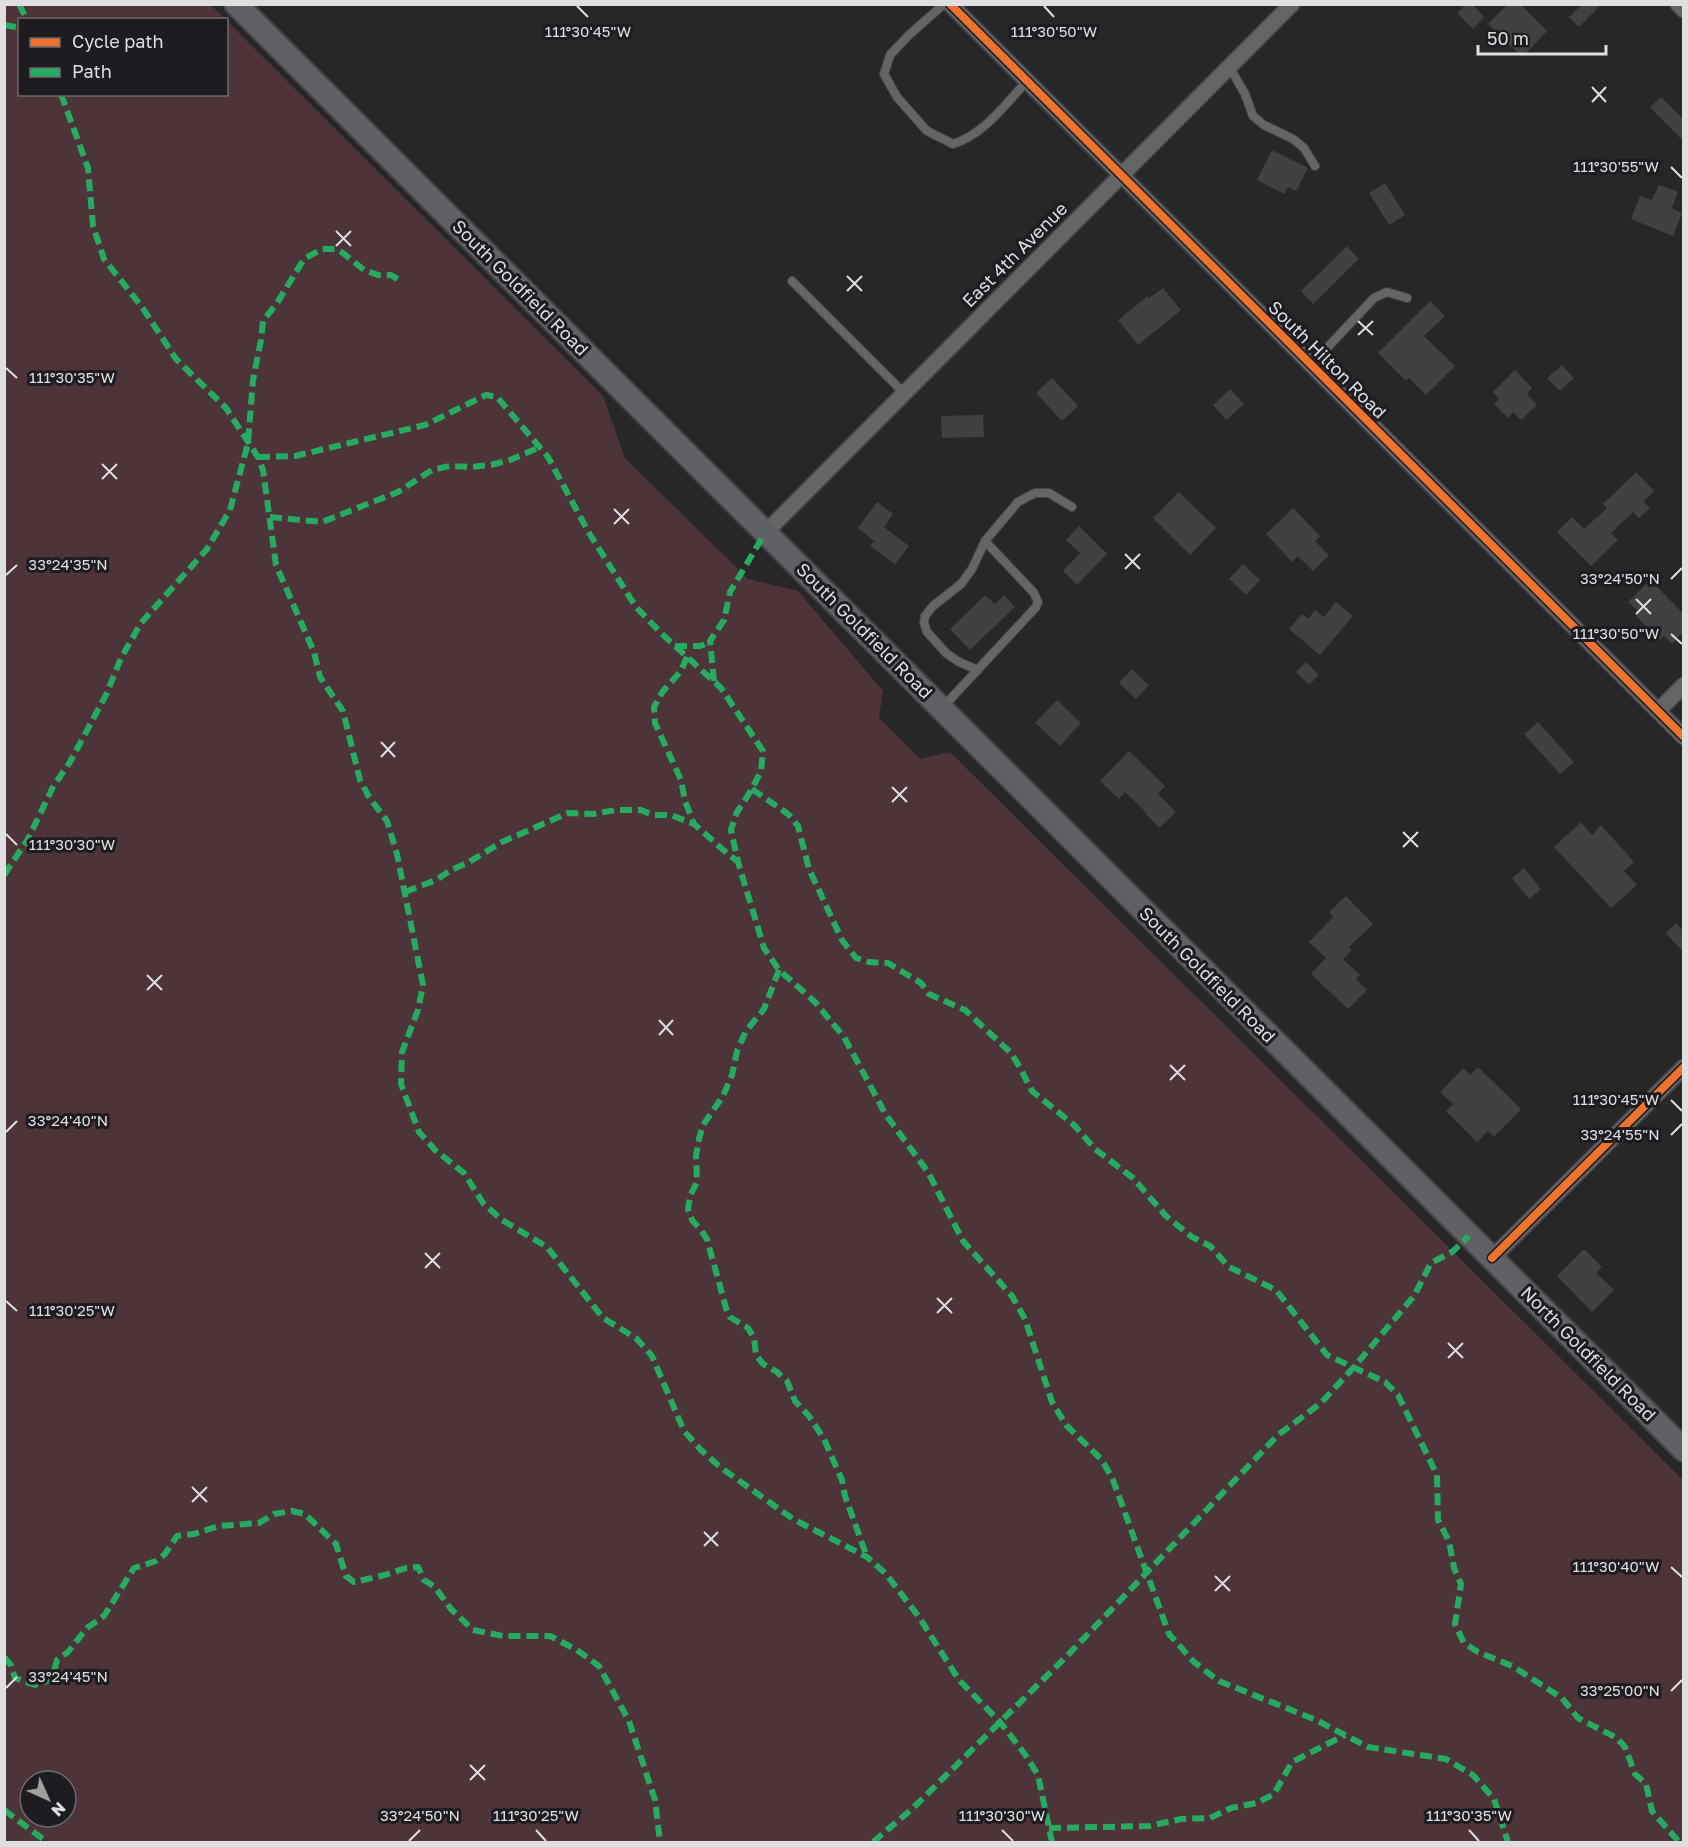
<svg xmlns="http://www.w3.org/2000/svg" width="1688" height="1847" viewBox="0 0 1688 1847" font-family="'Golos Text',sans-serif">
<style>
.green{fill:#4d3439;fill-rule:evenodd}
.building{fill:#414042}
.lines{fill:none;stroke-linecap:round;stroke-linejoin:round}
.service-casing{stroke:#454447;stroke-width:10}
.minor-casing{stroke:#454447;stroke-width:18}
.secondary-casing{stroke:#454447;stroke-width:26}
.service{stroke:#656566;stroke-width:8}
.minor{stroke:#656566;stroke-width:15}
.secondary{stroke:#616165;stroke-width:22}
.quiet{stroke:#26ab63;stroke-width:6;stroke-dasharray:12 6;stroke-linecap:butt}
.cycleway-casing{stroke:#1e1c20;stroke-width:11}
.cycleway{stroke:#ef722f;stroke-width:8}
.ticks{fill:none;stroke:#dfdee1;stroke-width:2}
.labels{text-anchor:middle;stroke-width:6;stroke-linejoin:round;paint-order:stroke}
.street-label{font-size:18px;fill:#dfdee1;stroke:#1e1c20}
.ticks-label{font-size:15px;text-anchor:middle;fill:#dfdee1;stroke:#1e1c20;stroke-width:6;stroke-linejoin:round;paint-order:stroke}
</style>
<rect width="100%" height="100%" fill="#272629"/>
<path class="green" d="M5 4 211 5 226 20H20V94H226V20L603 396 625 458 748 579 798 591 883 691 879 718 920 759 950 752 1683 1480V1842H5ZM30 1781H66V1817H30Z"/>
<path class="building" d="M1466 4H1472L1484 17 1473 29 1457 13Z
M1508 4H1520L1547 31 1522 57 1488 24Z
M1582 4H1602L1579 27 1569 17Z
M1661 97 1683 119V141L1650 107Z
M1272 150 1308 168 1296 191 1288 187 1284 194 1257 180Z
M1385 183 1405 215 1389 225 1369 193Z
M1659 185 1678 192 1672 208 1682 213 1673 236 1631 219 1640 196 1652 200Z
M1347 246 1359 259 1313 304 1301 291Z
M1163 288 1181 310 1138 345 1118 320 1148 296 1149 298Z
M1430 301 1445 316 1424 336 1455 366 1426 395 1409 378 1406 381 1378 353Z
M1562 365 1574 378 1560 391 1547 378Z
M1515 370 1532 388 1527 394 1537 405 1521 420 1513 412 1508 418 1494 404 1499 399 1493 392Z
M1052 378 1078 406 1062 421 1036 393Z
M1230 389 1244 404 1226 420 1213 405Z
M983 415 984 437 942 438 941 416Z
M1636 472 1654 491 1644 501 1650 508 1639 518 1633 512 1611 533 1618 540 1591 566 1557 532 1572 517 1584 529 1607 508 1603 504Z
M1179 492 1216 528 1190 555 1153 518Z
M877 502 893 514 884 527 909 546 895 564 870 546 874 541 858 528Z
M1293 508 1320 536 1315 541 1329 555 1313 571 1298 556 1292 562 1266 534Z
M1079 526 1107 554 1077 585 1063 571 1080 553 1066 540Z
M1243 564 1260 580 1246 595 1229 579Z
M1650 580 1683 613V632L1672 644 1664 636 1660 640 1636 616 1639 612 1628 602Z
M985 595 995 604 1004 595 1015 607 970 650 950 629Z
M1336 602 1353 616 1320 655 1289 629 1302 614 1308 619 1315 610 1324 617Z
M1306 662 1319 675 1309 685 1296 672Z
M1132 669 1149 685 1136 699 1119 683Z
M1057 700 1081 723 1060 746 1035 723Z
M1538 722 1574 762 1560 774 1524 734Z
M1129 751 1165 786 1158 794 1176 812 1159 828 1145 813 1146 812 1125 792 1119 799 1100 781Z
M1581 822 1592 835 1601 825 1634 862 1624 871 1637 885 1611 908 1554 847Z
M1524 868 1541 889 1529 899 1512 878Z
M1346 896 1373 924 1349 947 1352 950 1343 959 1360 975 1356 979 1367 990 1348 1009 1311 974 1326 958 1309 942 1333 917 1329 912Z
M1676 923 1683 931V952L1666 933Z
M1478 1067 1521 1109 1494 1137 1488 1131 1477 1142 1446 1111 1453 1104 1440 1092 1463 1068 1470 1075Z
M1584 1249 1602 1267 1596 1273 1614 1290 1592 1312 1557 1276Z"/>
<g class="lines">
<g class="service-casing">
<path id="service" d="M944 4 909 35 890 55 884 74 897 97 927 131 953 144C984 134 1005 105 1027 81
M1230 68 1245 94 1253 116 1264 125 1293 139 1304 148 1315 166
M792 281 904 393
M1311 365 1374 298 1387 292 1407 298
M978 670 959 662 946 653 927 632 924 623 925 616 933 606 961 584 972 569 985 541 1018 502 1035 493H1049L1072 507
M943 707 1036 607 1038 602 1034 593 985 541"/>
</g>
<g class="minor-casing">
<path id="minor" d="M950 4 1684 737
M1678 4 1684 10
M765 533 1292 4
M1658 711 1684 685
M1492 1258 1684 1067"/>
</g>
<g class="secondary-casing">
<path id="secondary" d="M236 4 1684 1450"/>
</g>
<use href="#service" class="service"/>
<use href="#minor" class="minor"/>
<use href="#secondary" class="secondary"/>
<path class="quiet" d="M19 4 27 20
M4 25 16 27 20 29
M61 94 88 168 93 226 104 259 142 307 176 359 226 408 258 457 263 470 276 565 314 652 320 677 343 711 360 780 369 797 387 821 397 854 423 985 418 1010 402 1052 401 1084 419 1132 435 1150 464 1173 483 1203 502 1220 547 1247 603 1318 636 1338 652 1356 684 1431 701 1450 720 1467 793 1519 867 1557 886 1574 919 1617 959 1680 1000 1722 1024 1753 1038 1775 1052 1842
M258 457 295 456 425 425 486 395 497 397 548 457 589 533 636 607 661 633 721 688 763 751 761 771 752 789 737 812 731 830 738 862 764 948 779 970 815 1002 844 1037 886 1115 928 1172 963 1241 1012 1296 1025 1319 1052 1402 1066 1425 1102 1460 1113 1480 1169 1634 1194 1662 1219 1681 1316 1720 1368 1747 1446 1759 1473 1775 1494 1799 1508 1842
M270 517 322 522 398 492 432 470 450 466 470 467 491 465 510 460 540 447
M675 646H701L710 641
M687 657 681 671 663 691 654 707 655 723 681 780 685 801 694 824
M714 681 710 641 724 620 730 592 765 533
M752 789 788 814 798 826 809 869 842 940 856 958 869 962 888 963 921 983 929 994 965 1010 1010 1052 1018 1064 1032 1091 1074 1125 1095 1149 1133 1178 1166 1216 1192 1237 1210 1246 1229 1267 1276 1290 1327 1355 1385 1382 1398 1395 1437 1475 1438 1520 1449 1541 1454 1568 1461 1584 1455 1624 1464 1643 1478 1652 1512 1666 1562 1698 1578 1718 1617 1738 1625 1747 1635 1774 1646 1784 1652 1811 1679 1842
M4 875 28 839 53 787 70 762 106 695 121 658 141 623 207 549 230 510 248 443 253 380 261 340 263 321 277 303 304 259 322 249H335L343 253 364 270 378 275H391L399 280
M405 892 436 880 451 870 469 862 502 842 568 813 593 814 616 810H641L653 815H671L694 824 721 848 738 862
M779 970 764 1009 746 1031 737 1051 732 1075 723 1096 703 1125 699 1139 696 1156 697 1182 690 1196 688 1209 692 1220 701 1230 707 1239 726 1308 730 1317 748 1328 754 1338 756 1355 763 1364 777 1372 787 1381 795 1401 809 1416 824 1439 842 1480 845 1496 867 1557
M4 1657 11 1665 15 1678 35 1685 47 1681 53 1675 57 1660 68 1652 87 1628 104 1616 134 1568 156 1561 165 1554 177 1536 194 1534 219 1526 259 1523 274 1514 292 1511 305 1514 336 1544 346 1576 354 1582 385 1575 406 1568 418 1567 424 1580 435 1587 451 1609 473 1630 503 1636H550L577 1650 599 1666 629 1721 655 1800 660 1842
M4 1810 47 1842
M1049 1828 1149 1826 1181 1819 1210 1818 1231 1808 1257 1803 1274 1794 1292 1762 1345 1735
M873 1842 912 1809 1067 1656 1278 1435 1321 1403 1354 1367 1414 1296 1431 1263 1452 1252 1469 1236"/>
<g class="cycleway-casing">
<path id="cycleway" d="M950 4 1684 737
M1492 1258 1684 1067"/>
</g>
<use href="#cycleway" class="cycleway"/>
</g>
<path class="ticks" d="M577 6 588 17M1044 6 1054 17M1592 87 1606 102M1592 102 1606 87M1671 167 1682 178M336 231 351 246M336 246 351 231M847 276 862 291M847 291 862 276M1358 321 1373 335M1358 335 1373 321M6 368 17 378M102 464 117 479M102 479 117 464M614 509 629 524M614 524 629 509M1125 554 1140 569M1125 569 1140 554M6 575 17 565M1671 579 1682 568M1636 599 1651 614M1636 614 1651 599M1671 634 1682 644M381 742 395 757M381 757 395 742M892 787 907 802M892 802 907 787M1403 832 1418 847M6 834 17 845M1403 847 1418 832M147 975 162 990M147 990 162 975M659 1020 673 1035M659 1035 673 1020M1170 1065 1185 1080M1170 1080 1185 1065M1671 1100 1682 1111M6 1132 17 1121M1671 1135 1682 1124M425 1253 440 1268M425 1268 440 1253M937 1298 952 1313M6 1301 17 1311M937 1313 952 1298M1448 1343 1463 1358M1448 1358 1463 1343M192 1487 207 1502M192 1502 207 1487M704 1532 718 1546M704 1546 718 1532M1671 1567 1682 1577M1215 1576 1230 1591M1215 1591 1230 1576M6 1688 17 1677M1671 1691 1682 1680M470 1765 485 1780M470 1780 485 1765M536 1830 546 1841M1002 1830 1013 1841M1469 1830 1479 1841M409 1841 420 1830"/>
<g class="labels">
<g class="street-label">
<text transform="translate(1015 255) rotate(-45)" y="6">East 4th Avenue</text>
<text transform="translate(520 288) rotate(45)" y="6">South Goldfield Road</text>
<text transform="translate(1327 360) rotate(45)" y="6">South Hilton Road</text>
<text transform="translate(864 631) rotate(45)" y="6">South Goldfield Road</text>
<text transform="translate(1207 975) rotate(45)" y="6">South Goldfield Road</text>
<text transform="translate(1588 1354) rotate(45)" y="6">North Goldfield Road</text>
</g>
</g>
<g class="ticks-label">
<text x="588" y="37">111°30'45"W</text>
<text x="1054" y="37">111°30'50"W</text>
<text x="1616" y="172">111°30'55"W</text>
<text x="72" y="383">111°30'35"W</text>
<text x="68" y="570">33°24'35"N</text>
<text x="1620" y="584">33°24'50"N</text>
<text x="1616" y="639">111°30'50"W</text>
<text x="72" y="850">111°30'30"W</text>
<text x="1616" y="1105">111°30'45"W</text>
<text x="68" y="1126">33°24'40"N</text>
<text x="1620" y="1140">33°24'55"N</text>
<text x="72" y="1316">111°30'25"W</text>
<text x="1616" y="1572">111°30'40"W</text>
<text x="68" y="1682">33°24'45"N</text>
<text x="1620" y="1696">33°25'00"N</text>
<text x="420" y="1821">33°24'50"N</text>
<text x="536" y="1821">111°30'25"W</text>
<text x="1002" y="1821">111°30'30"W</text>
<text x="1469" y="1821">111°30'35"W</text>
</g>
<rect width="1688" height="1847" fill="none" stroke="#dfdee1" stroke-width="12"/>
<rect x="18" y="18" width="210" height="78" fill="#1e1c20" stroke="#6b6a6d" stroke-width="1.5"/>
<rect x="30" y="38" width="30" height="9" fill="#ef722f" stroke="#6b6a6d" stroke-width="1.5"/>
<text x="72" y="48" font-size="18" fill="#dfdee1">Cycle path</text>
<rect x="30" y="68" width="30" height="9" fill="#26ab63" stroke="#6b6a6d" stroke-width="1.5"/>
<text x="72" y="78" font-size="18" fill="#dfdee1">Path</text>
<g transform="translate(48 1799) rotate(135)"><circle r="28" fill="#1e1c20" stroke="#6b6a6d" stroke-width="1.5"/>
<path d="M0-4.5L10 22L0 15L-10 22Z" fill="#9f9ea1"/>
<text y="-9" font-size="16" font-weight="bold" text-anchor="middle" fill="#dfdee1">N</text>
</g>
<path d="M1478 45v9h128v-9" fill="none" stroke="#dfdee1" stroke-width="3"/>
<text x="1487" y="45" font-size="18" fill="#dfdee1" stroke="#1e1c20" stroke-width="4.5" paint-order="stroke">50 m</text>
</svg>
